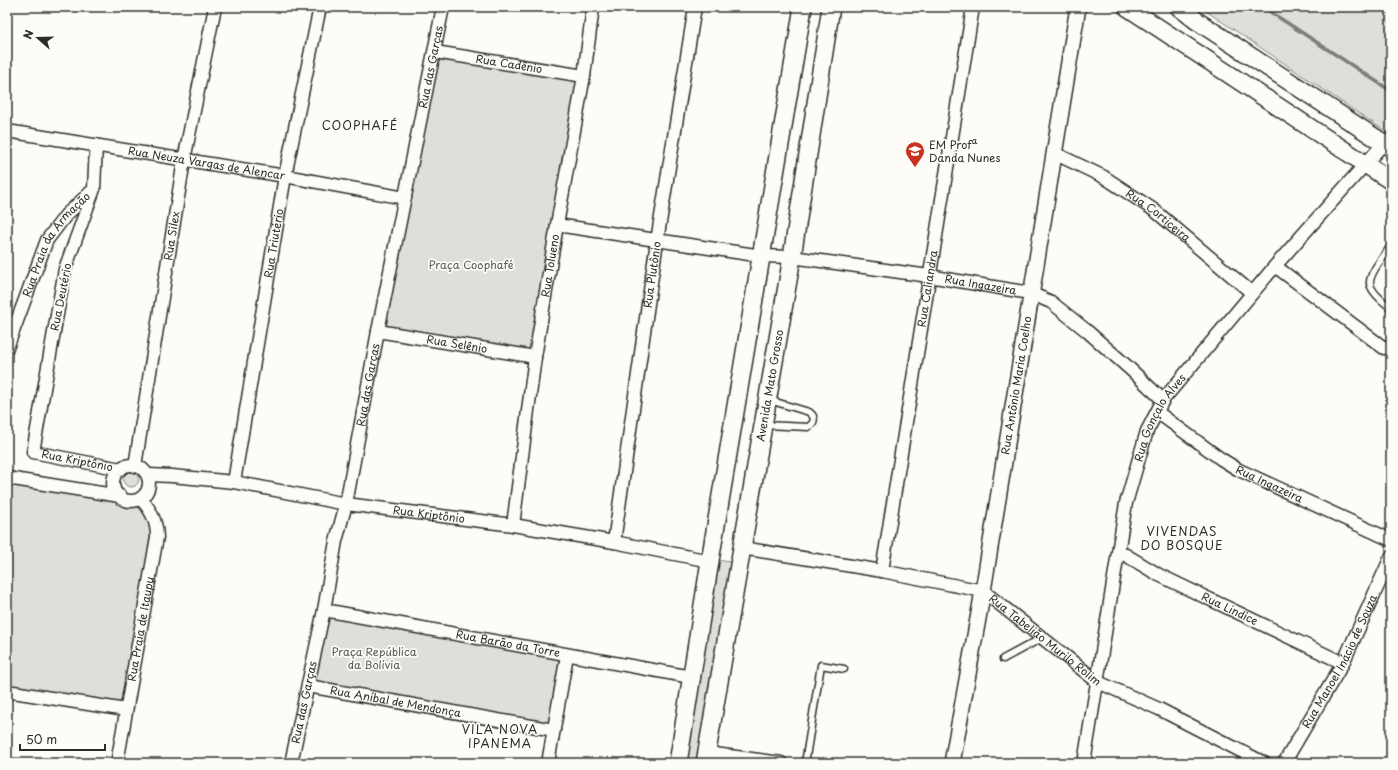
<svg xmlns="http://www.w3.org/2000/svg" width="1398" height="770" viewBox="0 0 1398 770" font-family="'Playpen Sans',sans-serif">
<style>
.green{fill:#dfdeda;stroke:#858482}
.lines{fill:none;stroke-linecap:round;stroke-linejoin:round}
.stream{stroke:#7e7d7b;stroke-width:3.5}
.service-casing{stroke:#2b2b2b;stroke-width:9}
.minor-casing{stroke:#2b2b2b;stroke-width:15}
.tertiary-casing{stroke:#2b2b2b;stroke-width:18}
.secondary-casing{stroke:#2b2b2b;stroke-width:20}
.service{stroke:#fdfcf7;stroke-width:6}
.minor{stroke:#fdfcf7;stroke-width:12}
.tertiary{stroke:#fdfcf7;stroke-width:15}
.secondary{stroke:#fdfcf7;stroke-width:17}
.labels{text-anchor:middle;stroke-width:3.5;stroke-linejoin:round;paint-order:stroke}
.street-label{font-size:11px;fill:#2b2b2b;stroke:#fdfcf7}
.poi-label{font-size:11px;fill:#2b2b2b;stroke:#fdfcf7;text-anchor:start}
.park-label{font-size:11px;fill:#585857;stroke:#fdfcf7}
.neighbourhood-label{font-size:12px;letter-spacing:1px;fill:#2b2b2b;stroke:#fdfcf7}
</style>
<rect width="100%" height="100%" fill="#fdfcf7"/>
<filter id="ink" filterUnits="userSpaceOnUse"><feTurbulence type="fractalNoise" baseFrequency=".025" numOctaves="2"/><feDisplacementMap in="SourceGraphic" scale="8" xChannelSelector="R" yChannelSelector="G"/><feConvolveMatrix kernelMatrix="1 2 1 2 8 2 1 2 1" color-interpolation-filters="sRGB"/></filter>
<g filter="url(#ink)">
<path class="green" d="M1200 7H1391V134L1388 133Z
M435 52 584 76 535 357 378 331Z
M123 479a8 8 0 1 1 16 0a8 8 0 1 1-16 0Z
M7 478 120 496 126 501H138L157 526 126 710 7 691Z
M718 560 736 563 701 763H685Z
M324 610 567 655 554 730 308 686Z"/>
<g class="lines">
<path class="stream" d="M1263 7 1391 91"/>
<g class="service-casing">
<path id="service" d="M1391 246C1385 255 1365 277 1371 287 1375 296 1384 302 1391 308
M765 425 808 427C815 423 816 417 809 412L769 400
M1003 659 1042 638
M805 763 821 665 844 669"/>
</g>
<g class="minor-casing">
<g id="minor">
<path id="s1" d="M435 52 584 76"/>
<path id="s2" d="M7 131 285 176 405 198"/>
<path id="s3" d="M96 145 94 189 65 269 33 452 121 469"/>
<path id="s4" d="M1054 153 1104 177 1154 210 1252 293"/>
<path id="s5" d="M557 225 762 256 792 257 929 276 1030 293 1051 302 1087 331 1129 368 1163 400"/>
<path d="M1275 266 1384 348"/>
<path id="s6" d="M378 331 535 357"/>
<path id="s7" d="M7 348 47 240 66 215 91 192"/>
<path id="s8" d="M1157 412 1221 459 1239 470 1391 540"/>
<circle cx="131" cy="483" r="18"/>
<path id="s9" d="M135 466 184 160 215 7"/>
<path id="s10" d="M148 475 172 476 234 482 346 504 513 525 614 542 710 561"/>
<path d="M7 478 120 496"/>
<path id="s11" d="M234 482 285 176 320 7"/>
<path id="s12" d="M513 525 535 357 558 219 584 76 593 7"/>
<path id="s13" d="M614 542 657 241 695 7"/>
<path id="s14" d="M742 548 882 571 983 591 1098 682 1159 709 1264 763"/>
<path id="s15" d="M1119 551 1159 575 1343 663"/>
<path id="s16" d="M882 571 973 7"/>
<path id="s17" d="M324 610 691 677"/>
<path id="s18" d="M308 686 554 730"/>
<path d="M7 691 126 710"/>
<path d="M707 753 781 763"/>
<path id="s19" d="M117 763 157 537C157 522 152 511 141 499"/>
<path id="s20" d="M291 763 324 610 336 541 346 504 378 331 443 7"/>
<path d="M548 763 567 655"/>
<path id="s21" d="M1084 763 1126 503 1147 431 1163 400 1275 266 1384 143"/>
<path id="s22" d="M1284 763 1343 663 1391 557"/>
</g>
</g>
<g class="tertiary-casing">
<g id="tertiary">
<path id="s23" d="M952 763 983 591 1078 7"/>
</g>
</g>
<g class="secondary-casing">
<g id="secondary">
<path d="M1127 7 1391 181"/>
<path d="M1179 7 1197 21 1391 148"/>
<path d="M678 763 710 561 803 7"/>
<path id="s24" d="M705 763 792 257 831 7"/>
</g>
</g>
<use href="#service" class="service"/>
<use href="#minor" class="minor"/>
<use href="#tertiary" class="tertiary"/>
<use href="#secondary" class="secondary"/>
</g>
</g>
<defs>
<g id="school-pin" transform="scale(1)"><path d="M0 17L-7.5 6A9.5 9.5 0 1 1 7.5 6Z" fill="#c8321e" stroke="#fdfcf7"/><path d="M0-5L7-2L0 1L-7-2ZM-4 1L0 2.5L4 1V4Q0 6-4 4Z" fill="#fff"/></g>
</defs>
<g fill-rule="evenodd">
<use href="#school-pin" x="915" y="151"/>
</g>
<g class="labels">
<g class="street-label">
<text dy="4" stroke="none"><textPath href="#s1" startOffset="75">Rua Cadênio</textPath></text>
<text dy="4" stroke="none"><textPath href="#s20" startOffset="710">Rua das Garças</textPath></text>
<text dy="4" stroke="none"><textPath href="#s2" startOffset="202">Rua Neuza Vargas de Alencar</textPath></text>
<text dy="4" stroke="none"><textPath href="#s4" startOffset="122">Rua Corticeira</textPath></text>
<text dy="4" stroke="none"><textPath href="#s9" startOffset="233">Rua Silex</textPath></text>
<text dy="4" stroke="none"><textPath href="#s11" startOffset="242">Rua Triutério</textPath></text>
<text dy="4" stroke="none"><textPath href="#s7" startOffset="116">Rua Praia da Armação</textPath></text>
<text dy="4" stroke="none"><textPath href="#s12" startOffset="262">Rua Tolueno</textPath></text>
<text dy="4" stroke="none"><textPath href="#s13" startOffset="270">Rua Plutônio</textPath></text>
<text dy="4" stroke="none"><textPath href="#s5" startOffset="428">Rua Ingazeira</textPath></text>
<text dy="4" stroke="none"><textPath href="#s16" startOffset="286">Rua Caliandra</textPath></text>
<text transform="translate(61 297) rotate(-79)" y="4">Rua Deutério</text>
<text dy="4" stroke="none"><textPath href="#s6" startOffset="80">Rua Selênio</textPath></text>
<text dy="4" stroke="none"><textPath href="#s20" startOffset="386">Rua das Garças</textPath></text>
<text dy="4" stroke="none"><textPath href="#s24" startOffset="383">Avenida Mato Grosso</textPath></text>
<text dy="4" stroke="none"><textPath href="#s23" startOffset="383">Rua Antônio Maria Coelho</textPath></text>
<text dy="4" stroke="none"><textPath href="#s21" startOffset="356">Rua Gonçalo Alves</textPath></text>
<text dy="4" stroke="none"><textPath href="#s3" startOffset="360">Rua Kriptônio</textPath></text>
<text dy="4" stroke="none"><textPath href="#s8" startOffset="134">Rua Ingazeira</textPath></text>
<text dy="4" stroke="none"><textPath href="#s10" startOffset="284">Rua Kriptônio</textPath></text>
<text dy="4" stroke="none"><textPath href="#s15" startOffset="125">Rua Lindice</textPath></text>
<text dy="4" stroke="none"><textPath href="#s19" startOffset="136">Rua Praia de Itaupu</textPath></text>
<text dy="4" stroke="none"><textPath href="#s14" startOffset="324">Rua Tabelião Murilo Rolim</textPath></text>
<text dy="4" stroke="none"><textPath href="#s17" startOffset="187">Rua Barão da Torre</textPath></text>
<text dy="4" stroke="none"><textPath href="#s22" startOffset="116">Rua Manoel Inácio de Souza</textPath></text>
<text dy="4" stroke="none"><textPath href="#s18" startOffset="89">Rua Aníbal de Mendonça</textPath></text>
<text dy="4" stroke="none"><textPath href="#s20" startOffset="62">Rua das Garças</textPath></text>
</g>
<g class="poi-label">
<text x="929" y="149">EM Profª<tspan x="929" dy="13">Danda Nunes</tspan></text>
</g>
<g class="park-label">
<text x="471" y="269">Praça Coophafé</text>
<text x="374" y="656">Praça República<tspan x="374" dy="13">da Bolívia</tspan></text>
</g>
<g class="neighbourhood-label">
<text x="360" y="130">COOPHAFÉ</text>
<text x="1182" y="536">VIVENDAS<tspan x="1182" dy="14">DO BOSQUE</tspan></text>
<text x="500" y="734">VILA NOVA<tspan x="500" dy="14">IPANEMA</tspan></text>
</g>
</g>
<rect width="1398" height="770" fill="none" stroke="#fdfcf7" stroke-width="24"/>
<rect x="12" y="12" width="1374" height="746" fill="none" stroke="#2b2b2b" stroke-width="1.5" filter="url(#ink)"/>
<g transform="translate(38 38) rotate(290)" stroke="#fdfcf7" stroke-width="3" paint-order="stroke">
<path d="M0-3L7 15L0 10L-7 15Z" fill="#2b2b2b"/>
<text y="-6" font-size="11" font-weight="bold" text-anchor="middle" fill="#2b2b2b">N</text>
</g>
<path d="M20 744v6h85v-6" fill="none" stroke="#2b2b2b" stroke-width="2"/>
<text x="26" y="744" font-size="12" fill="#2b2b2b" stroke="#fdfcf7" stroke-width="3" paint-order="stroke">50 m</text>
</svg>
